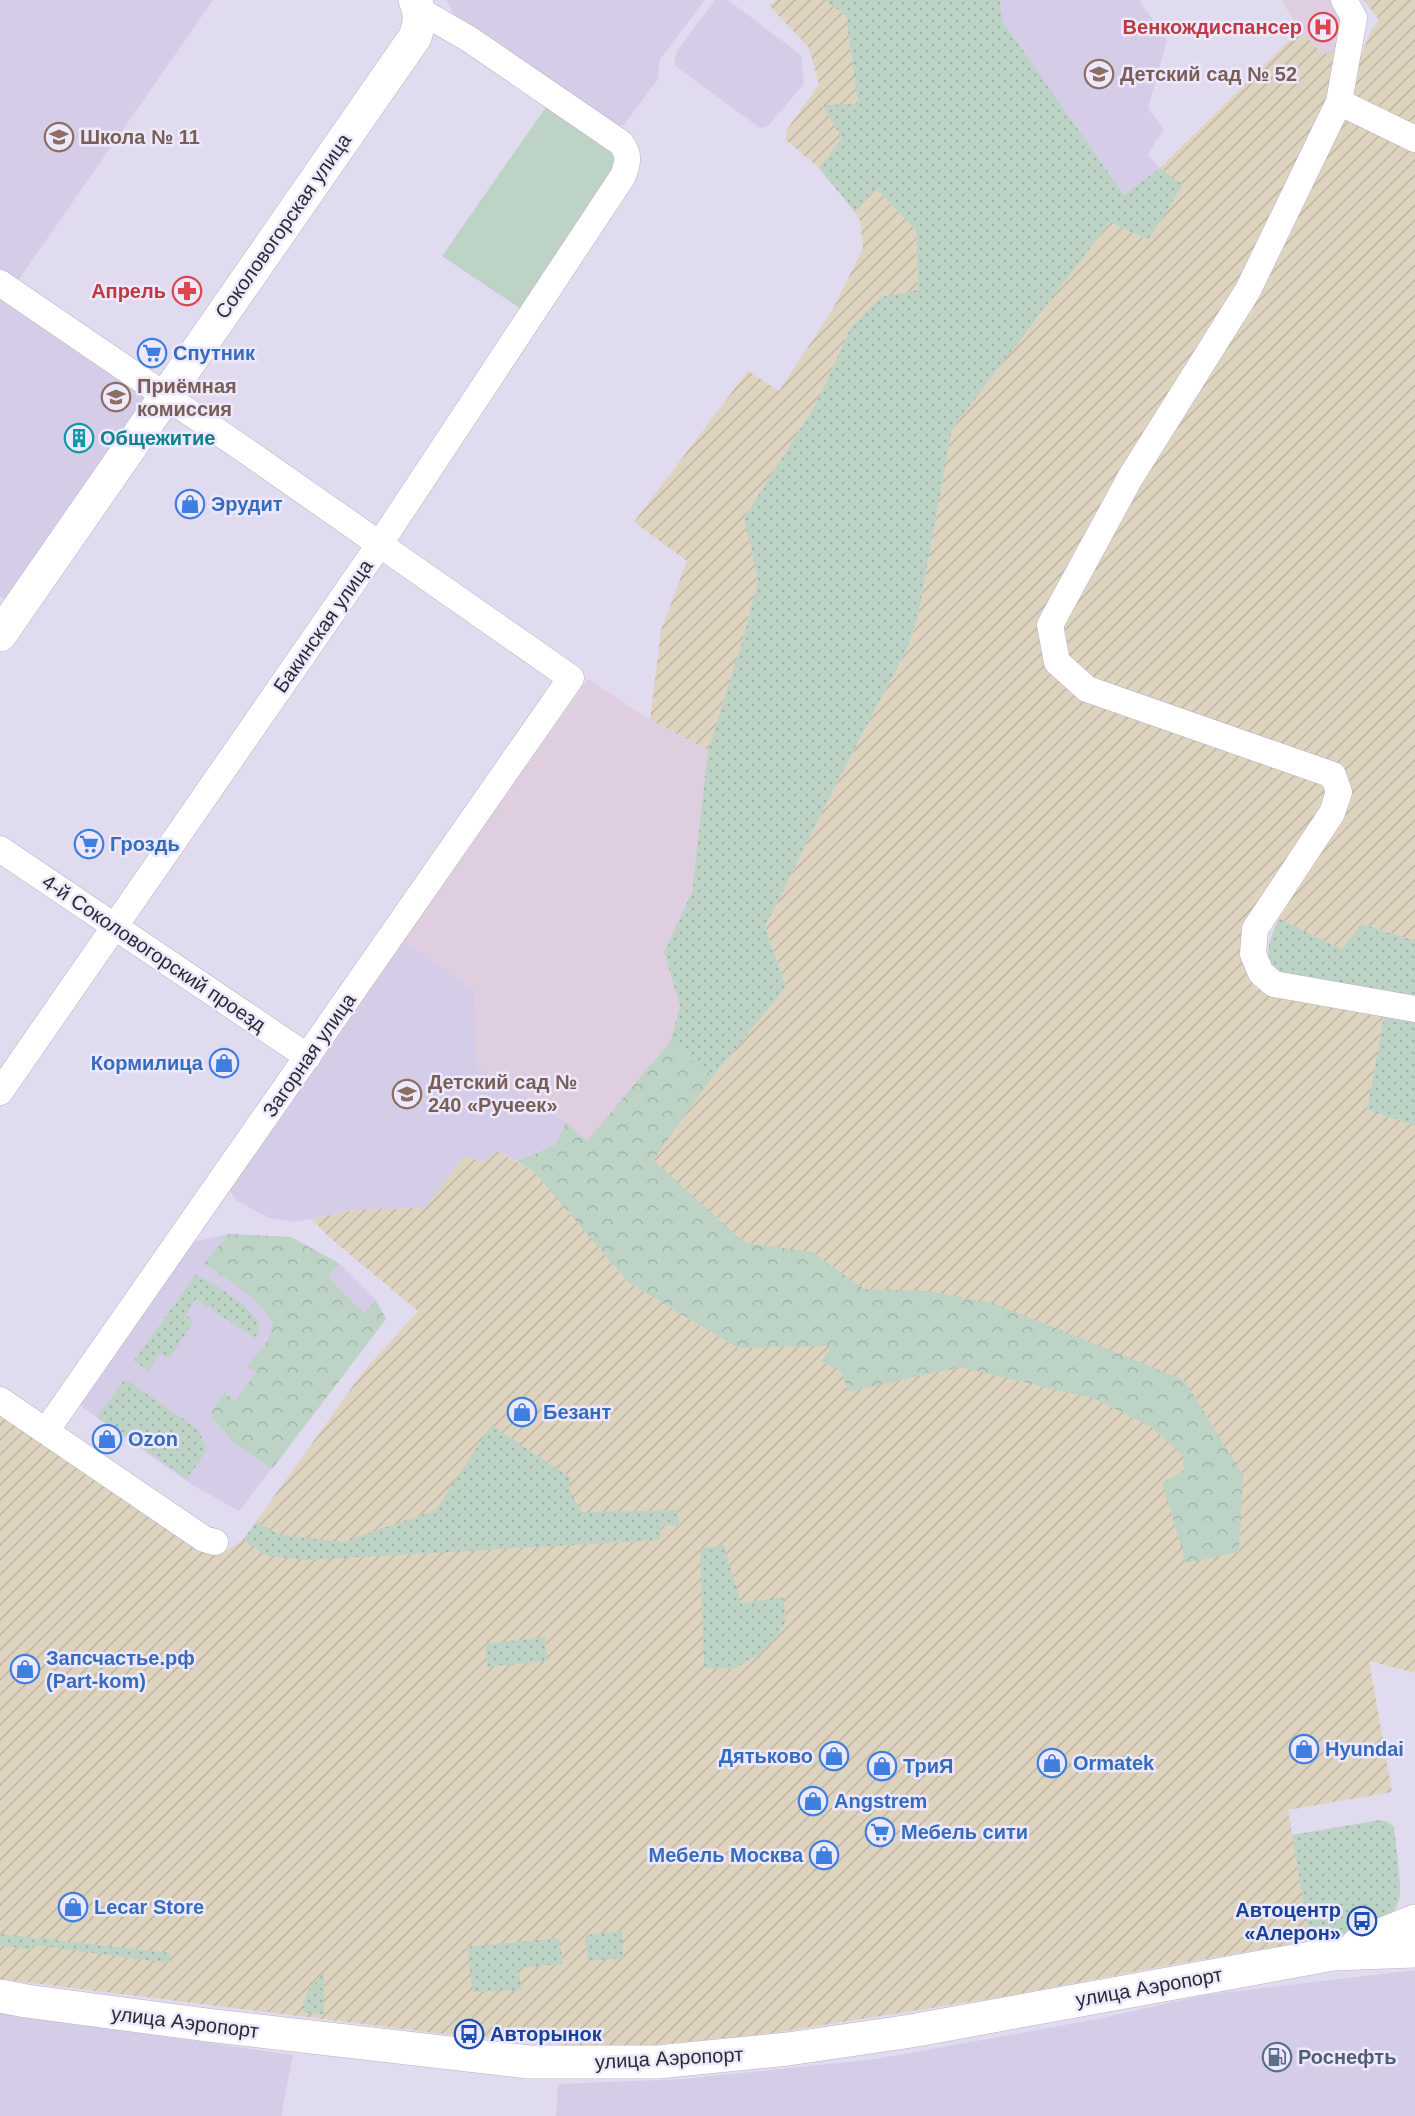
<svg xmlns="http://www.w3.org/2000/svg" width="1415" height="2116" viewBox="0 0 1415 2116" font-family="Arial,sans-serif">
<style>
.built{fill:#d5cde8}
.industrial{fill:url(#industrial-furrows)}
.medical{fill:#dfcee0}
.grass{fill:url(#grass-dots)}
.forest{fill:url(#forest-crowns)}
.park{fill:#bdd3c5}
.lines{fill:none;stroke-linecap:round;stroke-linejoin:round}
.minor-casing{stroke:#b7b1c5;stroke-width:27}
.major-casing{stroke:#b7b1c5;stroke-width:34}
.minor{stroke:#fff;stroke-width:26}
.major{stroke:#fff;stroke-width:33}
.labels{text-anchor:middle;stroke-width:5;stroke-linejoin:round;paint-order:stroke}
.health-label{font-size:20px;font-weight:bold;fill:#be3a42;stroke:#eee8fd;text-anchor:end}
.education-label{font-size:20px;font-weight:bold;fill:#785e54;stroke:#eee8fd;text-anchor:start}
.street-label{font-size:20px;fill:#2d2b32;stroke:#eee8fd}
.shop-label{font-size:20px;font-weight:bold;fill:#366cbe;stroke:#eee8fd;text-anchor:start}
.culture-label{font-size:20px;font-weight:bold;fill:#0d838f;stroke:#eee8fd;text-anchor:start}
.transit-label{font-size:20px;font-weight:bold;fill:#164399;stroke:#eee8fd;text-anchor:end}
.service-label{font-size:20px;font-weight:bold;fill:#4e5e75;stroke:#eee8fd;text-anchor:start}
</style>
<defs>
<pattern id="industrial-furrows" width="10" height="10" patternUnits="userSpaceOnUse" patternTransform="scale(1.5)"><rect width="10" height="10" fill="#ded3bf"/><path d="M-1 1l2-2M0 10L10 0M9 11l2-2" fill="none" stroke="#bfb5a5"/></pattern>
<pattern id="grass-dots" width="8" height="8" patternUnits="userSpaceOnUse" patternTransform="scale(1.5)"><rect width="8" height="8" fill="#bdd3c5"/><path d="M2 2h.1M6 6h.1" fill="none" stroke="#a3b5aa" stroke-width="1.8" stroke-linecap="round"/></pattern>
<pattern id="forest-crowns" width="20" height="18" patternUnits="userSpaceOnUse" patternTransform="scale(1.5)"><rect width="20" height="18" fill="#bdd3c5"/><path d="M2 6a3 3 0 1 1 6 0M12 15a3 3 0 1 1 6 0" fill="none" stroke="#a3b5aa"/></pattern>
</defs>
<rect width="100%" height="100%" fill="#e1dbef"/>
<path class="built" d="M0 0H213L15 285 0 275Z
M446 0H705L660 59 658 79 624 125 615 126 455 17Z
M715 0H728L801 55 804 84 768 126 760 128 674 65 677 51Z
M1000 0H1141L1140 2 1167 40 1148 108 1164 129 1147 155 1160 168 1124 196 1003 22Z
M0 292 147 399 8 602 0 596Z
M403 940 474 990 477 1067 566 1122 555 1145 517 1161 498 1151 482 1162 464 1156 425 1208 355 1210 294 1222 269 1218 237 1201 227 1186Z
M229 1234 291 1237 340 1264 376 1300 386 1319 239 1511 189 1483 74 1401 187 1243Z
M1415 1970V2116H556L558 2084 685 2079 876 2059 1098 2019 1205 1995Z
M0 2013 293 2055 281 2116H0Z"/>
<path class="industrial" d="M776 0H825L846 16 858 105 842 138 819 168 786 140V131L819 84 809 48 769 5Z
M1364 0H1415V124L1361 101 1348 86 1371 31 1379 20Z
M1300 30 1323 55 1345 44 1330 100 1230 301 1250 315 1341 116 1415 146V941L1363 924 1341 949 1279 918 1247 919 1255 988 1284 996 1384 1016 1367 1110 1415 1125V1673L1369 1661 1392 1792 1288 1810 1310 1941 1159 1967 1007 1996 766 2034 609 2049 445 2034 0 1979V1408L211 1555 221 1554 243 1540 363 1372 418 1311 329 1237 312 1219 355 1210 425 1208 464 1156 482 1162 498 1151 534 1172 629 1283 738 1348 832 1345 635 1160 713 1076 786 987 765 927 835 786 907 649 918 616 952 429 1110 221 1147 240 1183 185 1160 168Z
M876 189 916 230 918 291 881 297 851 327 816 404 744 518 758 578 743 639 708 750 650 720 661 630 687 561 634 522 748 371 779 391 833 309 863 248 860 220 854 211Z"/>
<path class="medical" d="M1281 0H1336L1349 24 1345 44 1323 55 1300 30Z
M588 679 650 720 708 750 692 892 664 952 680 1006 670 1042 587 1142 566 1122 477 1067 474 990 403 940Z"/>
<path class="grass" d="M825 0H1000L1003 22 1124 195 1160 168 1183 185 1148 240 1110 222 952 429 918 616 907 649 835 786 765 927 786 987 713 1076 670 1042 680 1006 664 952 692 892 708 750 743 639 758 579 744 518 816 404 851 327 881 297 918 290 916 230 876 189 854 211 819 168 842 138 822 105 858 104 846 16Z
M1279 918 1341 949 1362 924 1415 941V1000L1279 977C1260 955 1270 942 1279 918Z
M1384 1016 1415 1021V1125L1367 1110Z
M196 1274C218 1288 249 1302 260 1326L256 1339 196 1299 186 1315 194 1321 169 1359 160 1353 148 1371 134 1361Z
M125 1379 198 1429 207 1450 187 1479 97 1417Z
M491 1425 571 1478 569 1489 581 1512 677 1510 680 1526 661 1525 660 1540 308 1560 268 1556 243 1540 256 1522 281 1535 343 1542 436 1510Z
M724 1545 741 1603 783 1597 786 1620 777 1637 758 1655 734 1669 704 1668 700 1549Z
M545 1637 547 1661 487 1667 485 1644Z
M1380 1820 1388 1822 1394 1827C1396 1849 1400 1871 1400 1892 1400 1931 1339 1934 1310 1941L1292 1835Z
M622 1931 623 1958 588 1961 585 1935Z
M0 1934 171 1953 169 1963 33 1945 32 1950 0 1945Z
M559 1938 563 1964 519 1968 521 1990 473 1992 467 1947Z
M324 1973V2014L306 2013 302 2009 307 1992Z"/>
<path class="forest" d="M670 1042 713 1076 653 1160 745 1243 812 1252 864 1289 928 1291 996 1304 1184 1380 1243 1475 1239 1552 1186 1563 1162 1482 1184 1472 1183 1455 1151 1427 1095 1399 960 1367 848 1392 841 1371 821 1362 832 1346 738 1348 629 1283 534 1172 517 1161 555 1145 566 1122 587 1141Z
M229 1234 291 1237 340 1264 328 1277 364 1313 376 1300 386 1319 272 1469 231 1440 210 1414 224 1392 236 1401 256 1372 247 1367 268 1340 273 1323C258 1296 228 1281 204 1263Z"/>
<path class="park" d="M546 107 615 154 618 163 524 311 442 256Z"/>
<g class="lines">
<g class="minor-casing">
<path id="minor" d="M1344 0 1354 18 1339 102 1248 290 1130 478 1050 625 1057 662 1087 689 1333 775 1339 792 1332 813 1255 929 1253 954 1261 973 1274 984 1415 1009
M1339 102 1415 139
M0 283 249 453 571 678 46 1431
M0 849 308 1057
M0 1092 379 545 623 176C628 162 630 156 621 143L469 39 419 10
M0 1400 204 1539 215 1542"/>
</g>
<g class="major-casing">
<path id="major" d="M0 635 415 37C420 23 421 14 415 0
M1358 1944 1415 1921
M0 1996 26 2001 215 2026 529 2062H658L788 2049 911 2031 1333 1954 1415 1951"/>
</g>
<use href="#minor" class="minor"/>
<use href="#major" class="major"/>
</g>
<defs>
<g id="hospital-ring" transform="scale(1.5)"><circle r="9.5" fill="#eee8fd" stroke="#e0444e" stroke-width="1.5"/><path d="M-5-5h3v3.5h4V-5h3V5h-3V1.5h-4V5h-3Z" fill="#e0444e"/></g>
<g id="school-ring" transform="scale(1.5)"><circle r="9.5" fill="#eee8fd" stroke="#8d6e63" stroke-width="1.5"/><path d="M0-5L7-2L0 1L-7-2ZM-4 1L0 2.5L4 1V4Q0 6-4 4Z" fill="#8d6e63"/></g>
<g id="pharmacy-ring" transform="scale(1.5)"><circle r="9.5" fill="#eee8fd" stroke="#e0444e" stroke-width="1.5"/><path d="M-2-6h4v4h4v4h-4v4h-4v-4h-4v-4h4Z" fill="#e0444e"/></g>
<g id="supermarket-ring" transform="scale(1.5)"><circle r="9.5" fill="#eee8fd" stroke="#3f7fe0" stroke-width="1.5"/><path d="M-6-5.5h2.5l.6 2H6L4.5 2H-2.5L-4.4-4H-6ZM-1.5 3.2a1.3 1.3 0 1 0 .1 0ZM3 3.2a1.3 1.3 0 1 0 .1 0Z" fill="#3f7fe0"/></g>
<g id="university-ring" transform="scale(1.5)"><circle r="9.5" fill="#eee8fd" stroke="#8d6e63" stroke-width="1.5"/><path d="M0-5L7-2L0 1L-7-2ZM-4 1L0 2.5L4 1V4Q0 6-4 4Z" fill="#8d6e63"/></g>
<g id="building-ring" transform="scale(1.5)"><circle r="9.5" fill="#eee8fd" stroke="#0f9aa8" stroke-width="1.5"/><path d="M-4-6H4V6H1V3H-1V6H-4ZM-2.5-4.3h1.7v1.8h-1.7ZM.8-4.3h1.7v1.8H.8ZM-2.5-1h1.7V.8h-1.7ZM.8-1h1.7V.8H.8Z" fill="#0f9aa8"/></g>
<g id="shop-ring" transform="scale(1.5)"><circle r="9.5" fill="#eee8fd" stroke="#3f7fe0" stroke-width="1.5"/><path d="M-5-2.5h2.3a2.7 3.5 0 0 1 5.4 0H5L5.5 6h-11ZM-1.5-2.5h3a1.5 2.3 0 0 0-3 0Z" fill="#3f7fe0"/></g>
<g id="bus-ring" transform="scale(1.5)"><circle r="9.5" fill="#eee8fd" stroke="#1a4fb4" stroke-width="1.5"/><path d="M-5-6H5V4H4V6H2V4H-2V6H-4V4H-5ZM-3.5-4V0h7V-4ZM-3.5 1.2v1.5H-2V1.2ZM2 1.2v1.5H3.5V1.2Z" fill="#1a4fb4"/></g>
<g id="fuel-ring" transform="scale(1.5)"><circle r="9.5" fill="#eee8fd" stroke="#5c6f8a" stroke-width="1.5"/><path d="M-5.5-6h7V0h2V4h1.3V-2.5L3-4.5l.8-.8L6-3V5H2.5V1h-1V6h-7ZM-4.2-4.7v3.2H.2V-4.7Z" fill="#5c6f8a"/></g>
</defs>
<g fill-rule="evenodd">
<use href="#hospital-ring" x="1323" y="27"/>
<use href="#school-ring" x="1099" y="74"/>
<use href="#school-ring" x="59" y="137"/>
<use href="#pharmacy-ring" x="187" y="291"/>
<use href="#supermarket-ring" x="152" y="353"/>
<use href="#university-ring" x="116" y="397"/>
<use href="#building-ring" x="79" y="438"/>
<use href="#shop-ring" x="190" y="504"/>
<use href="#supermarket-ring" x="89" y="844"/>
<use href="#shop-ring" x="224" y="1063"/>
<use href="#school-ring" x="407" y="1094"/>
<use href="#shop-ring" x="522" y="1412"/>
<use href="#shop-ring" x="107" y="1439"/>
<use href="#shop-ring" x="25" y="1669"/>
<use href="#shop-ring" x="1304" y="1749"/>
<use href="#shop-ring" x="834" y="1756"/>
<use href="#shop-ring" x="1052" y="1763"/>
<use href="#shop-ring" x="882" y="1766"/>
<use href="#shop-ring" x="813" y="1801"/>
<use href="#supermarket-ring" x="880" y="1832"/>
<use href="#shop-ring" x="824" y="1855"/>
<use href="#shop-ring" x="73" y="1907"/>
<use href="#bus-ring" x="1362" y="1921"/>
<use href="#bus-ring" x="469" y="2034"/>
<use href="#fuel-ring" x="1277" y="2057"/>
</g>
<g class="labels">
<g class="health-label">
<text x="1302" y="34">Венкождиспансер</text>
<text x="166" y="298">Апрель</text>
</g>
<g class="education-label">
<text x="1120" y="81">Детский сад № 52</text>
<text x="80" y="144">Школа № 11</text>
<text x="137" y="393">Приёмная<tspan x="137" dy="23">комиссия</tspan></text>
<text x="428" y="1089">Детский сад №<tspan x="428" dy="23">240 «Ручеек»</tspan></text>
</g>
<g class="street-label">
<text transform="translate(283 226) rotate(-55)" y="7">Соколовогорская улица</text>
<text transform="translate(323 626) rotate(-55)" y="7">Бакинская улица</text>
<text transform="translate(154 953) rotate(34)" y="7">4-й Соколовогорский проезд</text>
<text transform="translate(309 1055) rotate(-55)" y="7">Загорная улица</text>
<text transform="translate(1149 1987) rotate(-10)" y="7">улица Аэропорт</text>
<text transform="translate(185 2022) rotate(7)" y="7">улица Аэропорт</text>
<text transform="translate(669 2058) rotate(-3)" y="7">улица Аэропорт</text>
</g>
<g class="shop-label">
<text x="173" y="360">Спутник</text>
<text x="211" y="511">Эрудит</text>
<text x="110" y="851">Гроздь</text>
<text x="203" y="1070" text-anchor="end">Кормилица</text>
<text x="543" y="1419">Безант</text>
<text x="128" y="1446">Ozon</text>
<text x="46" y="1665">Запсчастье.рф<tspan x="46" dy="23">(Part-kom)</tspan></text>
<text x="1325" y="1756">Hyundai</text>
<text x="813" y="1763" text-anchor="end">Дятьково</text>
<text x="1073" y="1770">Ormatek</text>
<text x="903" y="1773">ТриЯ</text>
<text x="834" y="1808">Angstrem</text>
<text x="901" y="1839">Мебель сити</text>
<text x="803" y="1862" text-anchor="end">Мебель Москва</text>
<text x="94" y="1914">Lecar Store</text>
</g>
<g class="culture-label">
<text x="100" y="445">Общежитие</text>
</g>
<g class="transit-label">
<text x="1341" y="1917">Автоцентр<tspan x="1341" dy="23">«Алерон»</tspan></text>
<text x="490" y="2041" text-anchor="start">Авторынок</text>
</g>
<g class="service-label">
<text x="1298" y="2064">Роснефть</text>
</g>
</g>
</svg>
